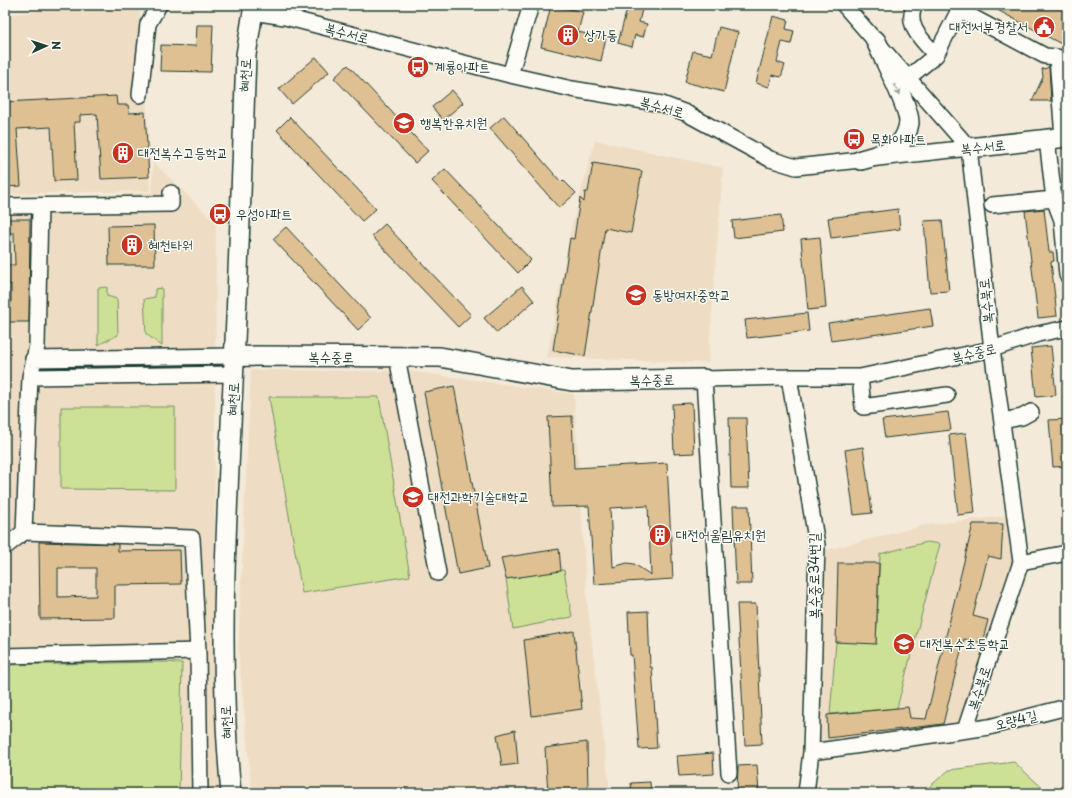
<svg xmlns="http://www.w3.org/2000/svg" width="1072" height="798" viewBox="0 0 1072 798" font-family="'Playpen Sans','Poor Story',sans-serif">
<style>
.built{fill:#eeddc4}
.green{fill:#cce196;stroke:#768f65}
.building{fill:#dfc092;stroke:#1f3d34;fill-rule:evenodd}
.lines{fill:none;stroke-linecap:round;stroke-linejoin:round}
.minor-casing{stroke:#1f3d34;stroke-width:18}
.major-casing{stroke:#1f3d34;stroke-width:22}
.minor{stroke:#fdfcf7;stroke-width:15}
.major{stroke:#fdfcf7;stroke-width:19}
.oneway{stroke:#8e9c96}
.labels{text-anchor:middle;stroke-width:3;stroke-linejoin:round;paint-order:stroke}
.poi-label{font-size:14px;fill:#1f3d34;stroke:#fdfcf7;text-anchor:start}
.street-label{font-size:14px;fill:#1f3d34;stroke:#fdfcf7}
</style>
<rect width="100%" height="100%" fill="#f4ead9"/>
<filter id="ink" filterUnits="userSpaceOnUse"><feTurbulence type="fractalNoise" baseFrequency=".025" numOctaves="2"/><feDisplacementMap in="SourceGraphic" scale="8" xChannelSelector="R" yChannelSelector="G"/><feConvolveMatrix kernelMatrix="1 2 1 2 8 2 1 2 1" color-interpolation-filters="sRGB"/></filter>
<g filter="url(#ink)">
<path class="built" d="M99 5H132L138 9 144 25 150 191 5 194V15Z
M595 140 723 168 708 363 547 357 570 233Z
M153 162 216 223 214 634 221 793H5V198L44 200 152 192Z
M251 370 409 371 574 394 587 600 610 793H252L238 648Z
M1006 516 1012 561 957 727 820 742 826 550 926 525Z"/>
<path class="green" d="M107 287V296L117 299 118 335 98 345V288Z
M162 288V346L146 334 144 299 155 297V289Z
M269 397H379L410 576 302 593Z
M61 407H175V490L61 489Z
M927 542 940 544 897 708 830 714 836 642 876 643 880 554Z
M564 570 572 617 513 629 506 579Z
M160 662 182 663 179 793H5V665Z
M1014 762 1048 793H922L949 770Z"/>
<path class="building" d="M551 5 583 12 578 32 606 38 601 61 541 47Z
M628 5H643L639 22 647 24 643 37 635 35 632 47 618 43Z
M988 5H1054L1060 8 1067 5V47Z
M773 16 788 20 786 29 794 31 791 44 782 42 777 62 785 65 781 77 772 75 769 87 756 83Z
M197 25H213L211 72 160 71 161 45 196 46Z
M719 27 738 32 724 92 685 82 693 51 712 55Z
M316 57 329 72 292 104 279 89Z
M348 65 428 151 415 163 334 78Z
M1049 66 1051 101H1032L1043 77 1042 69 1047 68Z
M452 90 463 103 443 120 432 107Z
M116 96 117 105H128L129 113 145 112 149 177 101 179 97 114 80 115V122H74L77 180 54 181 51 127 17 129 21 186 5 187V102Z
M504 116 561 182 563 180 576 193 559 208 490 128Z
M290 117 376 209 362 221 277 130Z
M593 163 642 171 631 233 605 228 585 356 553 350 570 238 574 239 580 198 584 202 585 192H588Z
M445 169 531 260 518 273 432 181Z
M898 209 900 229 831 238 828 218Z
M1044 209 1049 252H1053L1054 261 1051 262 1057 316 1038 318 1025 211Z
M781 215 783 232 734 238 732 221Z
M5 219H30L29 322H5V303H11V284H5V265H15L14 233H5Z
M942 220 949 291 930 292 924 221Z
M385 224 471 315 458 327 372 236Z
M154 225 155 265H109L108 226Z
M286 227 371 318 358 330 273 239Z
M820 237 826 308 808 310 801 239Z
M522 286 534 301 497 333 484 318Z
M930 308 933 326 831 341 828 323Z
M807 313 809 331 747 338 745 320Z
M1051 346 1056 395 1036 397 1031 348Z
M454 386 488 568 458 574 424 392Z
M692 403 694 453 674 454 672 404Z
M948 412 951 430 885 438 882 420Z
M572 416 574 468 667 463 673 579 594 584 589 506 552 507 548 417ZM648 506 651 575 634 564 627 563 613 567 610 508Z
M729 418H746L749 488H731Z
M1067 419V466L1053 467 1049 420Z
M966 433 975 513 958 515 949 435Z
M863 447 872 513 854 515 845 450Z
M733 506H749L752 584H736Z
M973 524H1003L1001 559 988 556 973 616 988 620 982 643 964 639 943 724 828 738 827 715 908 707 910 718 926 719Z
M39 542 118 544V551L180 550 181 584 115 585V618L40 619ZM58 568H96V596L58 597Z
M559 549 561 571 506 579 501 558Z
M838 563H879L876 644 836 642Z
M737 604H756L762 744 745 745Z
M648 611 650 667H652L657 748 639 749 632 655H630L628 612Z
M574 631 582 709 532 716 524 640Z
M515 730 518 764 502 766 497 735Z
M587 742 588 793H548L545 748Z
M713 753 714 774 679 776 677 756Z
M757 765 759 793H737L738 766Z
M650 782 651 793H632L631 783Z"/>
<g class="lines">
<g class="minor-casing">
<path id="minor" d="M844 5 969 148 992 349 1021 562 965 730
M915 5C904 25 923 41 936 55
M253 12 285 17 510 75 572 89 662 104 686 113 770 159 796 167 969 148
M510 75 531 5
M908 78 936 55 959 10 1045 56 1057 57 1063 138
M140 95 148 24 159 5
M1054 199 1062 220 1067 275
M992 205 1054 199 1047 139
M5 206 171 204V193
M397 357 438 573
M33 359 234 356
M30 377 234 374
M789 377 817 545 811 752 806 793
M860 377 863 407 947 395
M1002 421 1022 417 1031 412
M24 532 192 538 198 651 200 793
M5 547 24 532 30 377 37 346 40 207
M1021 562 1067 553
M5 656 198 651
M811 752 989 727 1067 707
M729 773 704 379 789 377H860L992 349 1038 334 1067 328"/>
</g>
<g class="major-casing">
<path id="major" d="M969 148 1067 137
M861 160C874 156 891 153 900 143 905 138 908 129 909 123 910 108 883 58 876 41
M234 356 440 357 572 381 704 379
M231 793C218 663 226 533 232 404 238 287 242 171 246 55L254 5"/>
</g>
<use href="#minor" class="minor"/>
<use href="#major" class="major"/>
</g>
<defs><path id="oneway-shaft" d="M-6 0H5M1.5-3L5.5 0L1.5 3" fill="none" stroke-width="1.6" stroke-linecap="round" stroke-linejoin="round"/></defs>
<use class="oneway" href="#oneway-shaft" transform="translate(897 90) rotate(63)"/>
</g>
<defs>
<g id="civic-disc" transform="scale(1.15)"><circle r="9.5" fill="#c8321e" stroke="#fdfcf7"/><path d="M-.6-6.5H3V-4.5H.6V-3L4-1V1h2V6H-6V1h2V-1L-.6-3ZM-1.2 2.5V6h2.4V2.5Z" fill="#fff"/></g>
<g id="building-disc" transform="scale(1.15)"><circle r="9.5" fill="#c8321e" stroke="#fdfcf7"/><path d="M-4-6H4V6H1V3H-1V6H-4ZM-2.5-4.3h1.7v1.8h-1.7ZM.8-4.3h1.7v1.8H.8ZM-2.5-1h1.7V.8h-1.7ZM.8-1h1.7V.8H.8Z" fill="#fff"/></g>
<g id="bus-disc" transform="scale(1.15)"><circle r="9.5" fill="#c8321e" stroke="#fdfcf7"/><path d="M-5-6H5V4H4V6H2V4H-2V6H-4V4H-5ZM-3.5-4V0h7V-4ZM-3.5 1.2v1.5H-2V1.2ZM2 1.2v1.5H3.5V1.2Z" fill="#fff"/></g>
<g id="school-disc" transform="scale(1.15)"><circle r="9.5" fill="#c8321e" stroke="#fdfcf7"/><path d="M0-5L7-2L0 1L-7-2ZM-4 1L0 2.5L4 1V4Q0 6-4 4Z" fill="#fff"/></g>
<g id="university-disc" transform="scale(1.15)"><circle r="9.5" fill="#c8321e" stroke="#fdfcf7"/><path d="M0-5L7-2L0 1L-7-2ZM-4 1L0 2.5L4 1V4Q0 6-4 4Z" fill="#fff"/></g>
</defs>
<g fill-rule="evenodd">
<use href="#civic-disc" x="1044" y="27"/>
<use href="#building-disc" x="568" y="35"/>
<use href="#bus-disc" x="418" y="67"/>
<use href="#school-disc" x="404" y="123"/>
<use href="#bus-disc" x="854" y="139"/>
<use href="#building-disc" x="123" y="153"/>
<use href="#bus-disc" x="220" y="214"/>
<use href="#building-disc" x="132" y="245"/>
<use href="#school-disc" x="636" y="295"/>
<use href="#university-disc" x="413" y="497"/>
<use href="#building-disc" x="660" y="535"/>
<use href="#school-disc" x="904" y="644"/>
</g>
<g class="labels">
<g class="poi-label">
<text x="1028" y="32" text-anchor="end">대전서부경찰서</text>
<text x="584" y="40">상가동</text>
<text x="434" y="72">계룡아파트</text>
<text x="420" y="128">행복한유치원</text>
<text x="870" y="144">목화아파트</text>
<text x="138" y="158">대전복수고등학교</text>
<text x="236" y="219">우성아파트</text>
<text x="148" y="250">혜천타워</text>
<text x="652" y="300">동방여자중학교</text>
<text x="428" y="502">대전과학기술대학교</text>
<text x="676" y="540">대전어울림유치원</text>
<text x="920" y="649">대전복수초등학교</text>
</g>
<g class="street-label">
<text transform="translate(347 33) rotate(15)" y="5">복수서로</text>
<text transform="translate(245 75) rotate(-87)" y="5">혜천로</text>
<text transform="translate(662 107) rotate(16)" y="5">복수서로</text>
<text transform="translate(983 147) rotate(-6)" y="5">복수서로</text>
<text transform="translate(986 301) rotate(-96)" y="5">복수북로</text>
<text transform="translate(974 353) rotate(-13)" y="5">복수중로</text>
<text x="331" y="362">복수중로</text>
<text transform="translate(652 380) rotate(-1)" y="5">복수중로</text>
<text transform="translate(233 399) rotate(-87)" y="5">혜천로</text>
<text transform="translate(814 576) rotate(-90)" y="5">복수중로34번길</text>
<text transform="translate(979 688) rotate(-72)" y="5">복수북로</text>
<text transform="translate(1016 720) rotate(-14)" y="5">오량4길</text>
<text transform="translate(226 722) rotate(-92)" y="5">혜천로</text>
</g>
</g>
<rect width="1072" height="798" fill="none" stroke="#fdfcf7" stroke-width="20"/>
<rect x="10" y="10" width="1052" height="778" fill="none" stroke="#1f3d34" stroke-width="1.5" filter="url(#ink)"/>
<g transform="translate(46 46) rotate(87)" stroke="#fdfcf7" stroke-width="3" paint-order="stroke">
<path d="M0-3L7 15L0 10L-7 15Z" fill="#1f3d34"/>
<text y="-6" font-size="11" font-weight="bold" text-anchor="middle" fill="#1f3d34">N</text>
</g>
</svg>
